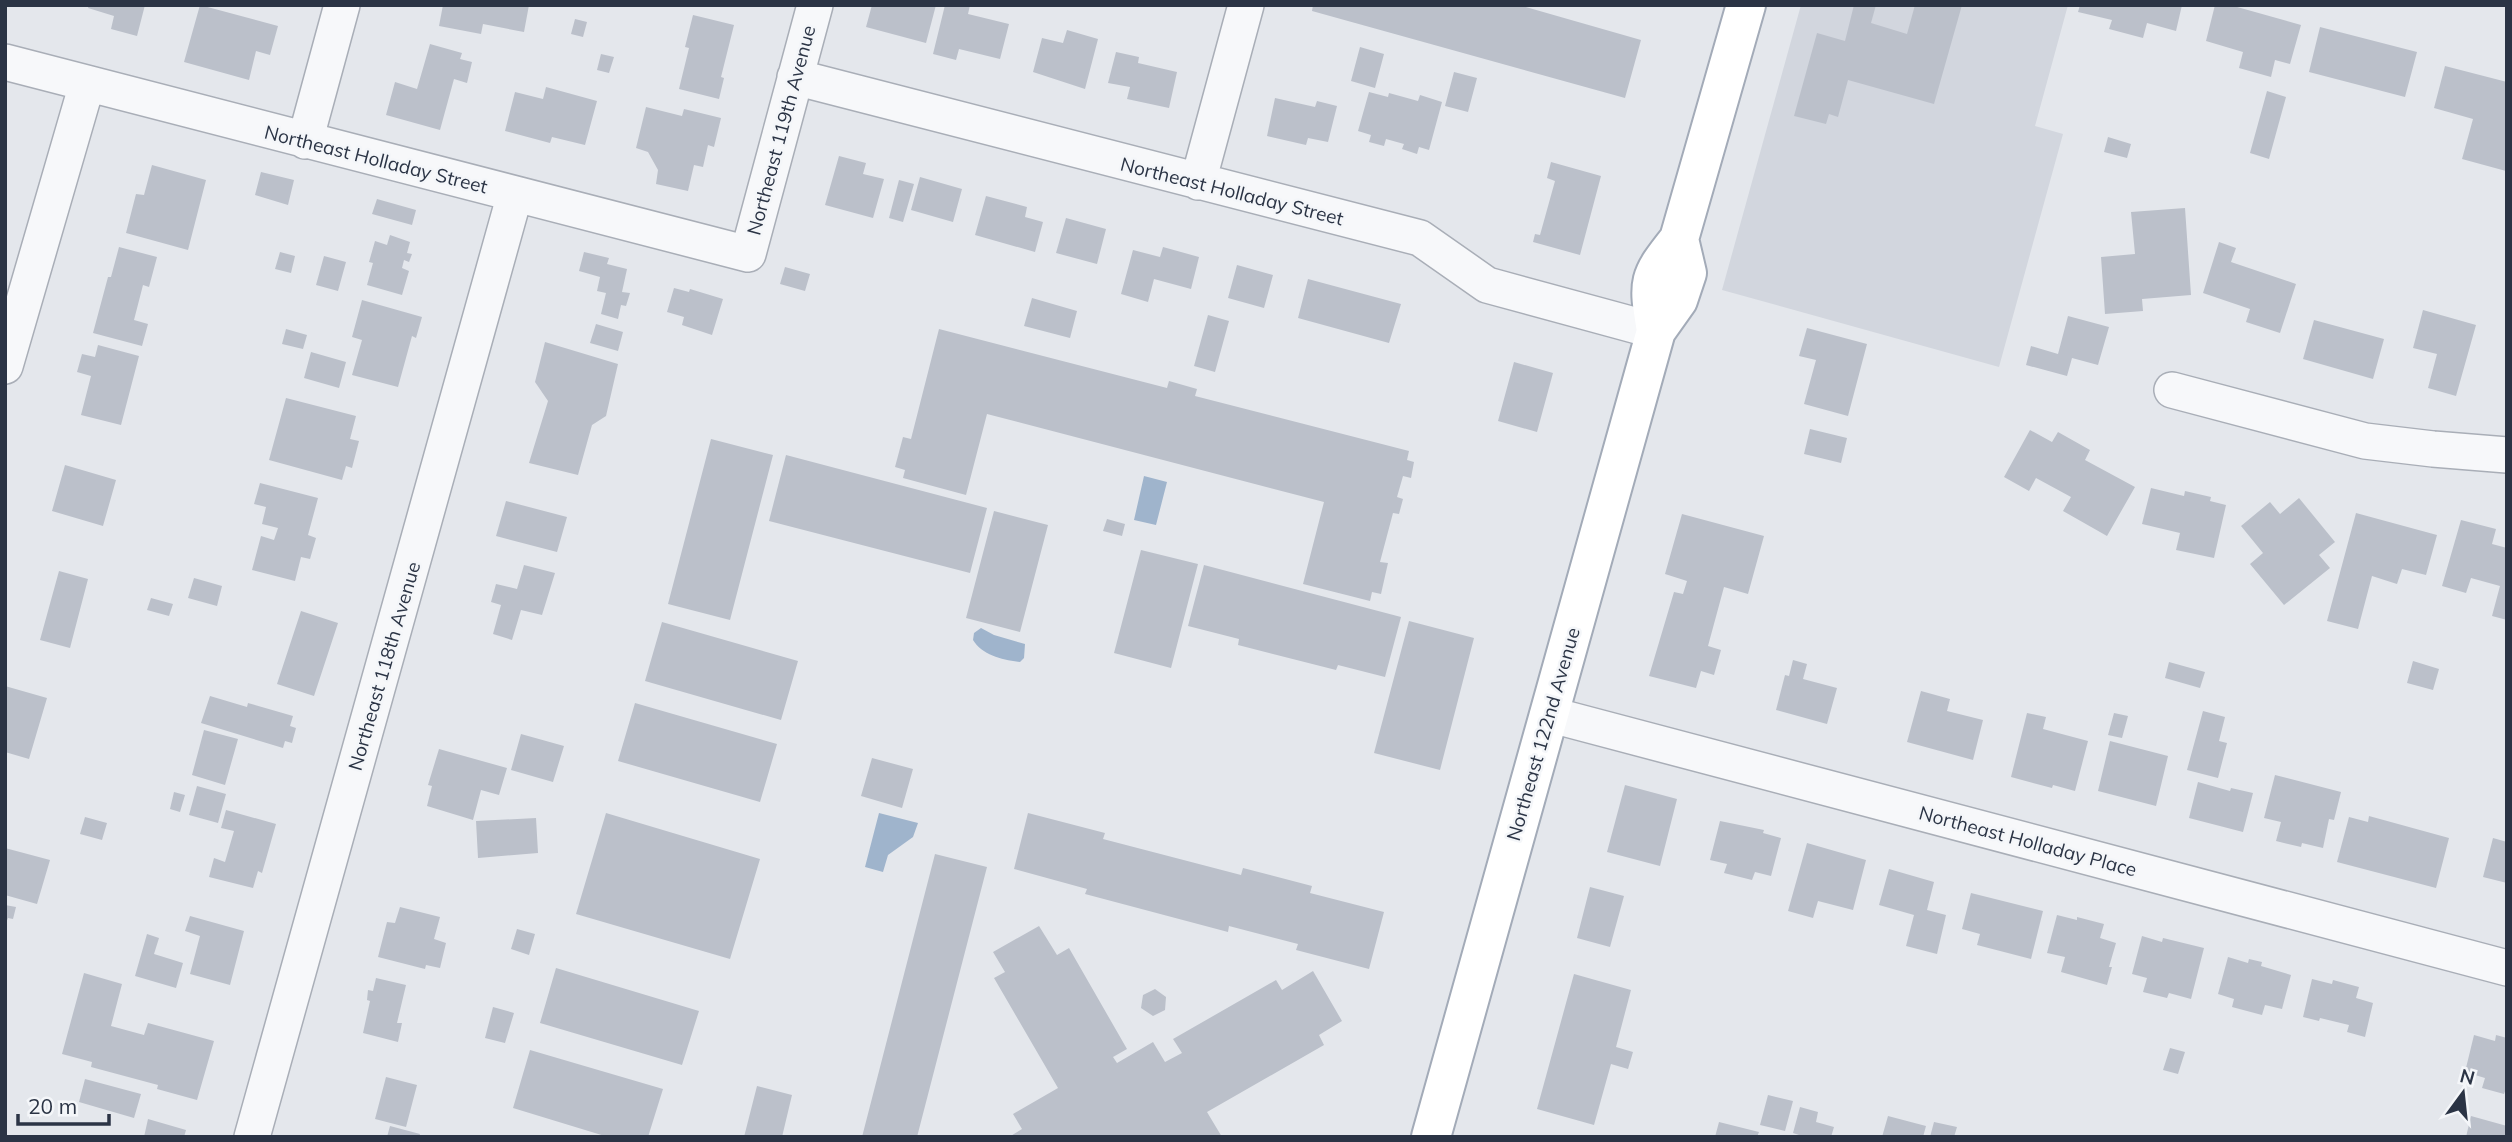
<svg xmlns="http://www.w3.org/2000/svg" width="2512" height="1142" viewBox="0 0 2512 1142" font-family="Mulish,sans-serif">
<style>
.built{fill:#d2d6de}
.water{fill:#9fb4cc}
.building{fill:#bbc0ca}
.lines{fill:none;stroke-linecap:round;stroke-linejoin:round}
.minor-casing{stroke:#a9aeb7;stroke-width:38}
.primary-casing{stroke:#a3abb8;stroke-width:42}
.minor{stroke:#f7f8fa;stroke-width:35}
.primary{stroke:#fff;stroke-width:38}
.labels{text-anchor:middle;stroke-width:5;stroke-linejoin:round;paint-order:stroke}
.street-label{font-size:19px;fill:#2b3445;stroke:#f4f6f9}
</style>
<rect width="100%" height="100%" fill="#e4e7ec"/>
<path class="built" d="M1801 5H2068L2035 126 2063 134 1999 367 1722 290Z"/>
<path class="water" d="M1144 476 1167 482 1156 525 1134 520Z
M981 628 994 635 1025 644 1024 658 1020 662C1003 660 982 655 973 640L974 633Z
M879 813 918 823 913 837 888 855 883 872 865 867Z"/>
<path class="building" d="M89 5H145L137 36 111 29 114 16 88 8Z
M200 5 278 26 270 55 256 51 249 80 184 62Z
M443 5H529L524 32 483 24 481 34 439 26Z
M872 5H936L926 43 866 27Z
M945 5H970L968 14 1009 24 1000 59 959 49 956 60 933 54Z
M1313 5H1519L1641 40 1625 98 1312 11Z
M1854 5H1876L1871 23 1907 34 1915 5H1962L1934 104 1848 80 1838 117 1829 114 1826 124 1794 116 1817 33 1845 41Z
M2080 5H2182L2176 31 2147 23 2143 38 2109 29 2112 20 2078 12Z
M2215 5H2230L2301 25 2290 64 2275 60 2271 77 2239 68 2243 52 2206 41Z
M693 15 734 25 721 77 724 78 719 99 679 89 689 48 685 47Z
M575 19 587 22 583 37 571 34Z
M2320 27 2417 52 2405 97 2309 72Z
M1067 30 1098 39 1085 89 1033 72 1042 38 1063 43Z
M430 44 462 53 460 59 472 62 467 83 454 79 440 130 386 115 395 82 417 89Z
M1360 47 1384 54 1375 88 1351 81Z
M1116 52 1139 57 1138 63 1177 72 1169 108 1127 99 1130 87 1108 83Z
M601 54 614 57 609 73 597 70Z
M2445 66 2507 82 2506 171 2462 159 2473 119 2434 108Z
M1454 72 1477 78 1468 112 1445 106Z
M546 87 597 101 585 145 552 137 550 143 505 131 515 92 543 99Z
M2267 91 2286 97 2269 159 2250 153Z
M1369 92 1388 97 1389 93 1418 101 1420 95 1442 102 1429 150 1419 147 1417 154 1402 149 1404 144 1386 139 1384 146 1369 142 1371 135 1358 131Z
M1275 98 1315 107 1317 101 1337 106 1328 142 1308 138 1306 145 1267 136Z
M646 107 682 116 684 109 721 118 714 147 708 145 703 167 694 165 688 191 656 184 658 170 648 152 636 148Z
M2108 137 2131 144 2127 158 2104 152Z
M839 156 866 163 863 174 884 179 873 218 825 205Z
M1551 162 1601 176 1580 255 1533 242 1535 234 1540 235 1555 181 1547 178Z
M152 165 206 180 188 250 126 233 136 194 144 195Z
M261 172 294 180 288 205 255 195Z
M920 177 962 189 953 222 911 210Z
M899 180 914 184 903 222 889 218Z
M986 196 1027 207 1025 217 1043 222 1035 252 975 235Z
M377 199 416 210 412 225 372 214Z
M2185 208 2191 295 2142 299 2143 311 2105 314 2101 257 2135 254 2131 212Z
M1066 218 1106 229 1097 264 1056 253Z
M390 235 410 242 407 253 412 254 409 262 404 260 402 268 409 271 402 295 367 285 373 263 369 262 375 241 387 245Z
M2219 242 2236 248 2231 262 2296 284 2280 333 2246 322 2250 309 2203 293Z
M119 247 157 257 149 287 143 285 134 320 148 324 142 346 93 333 108 277H111Z
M1163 247 1199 257 1191 289 1154 279 1148 302 1121 294 1133 250 1160 257Z
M280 252 295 256 291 273 275 269Z
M584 252 609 258 607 264 627 269 622 292 630 293 626 306 621 305 618 319 601 314 606 293 597 291 600 277 579 271Z
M324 256 346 262 338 291 316 285Z
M1237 265 1273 275 1264 308 1228 298Z
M785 267 810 274 805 291 780 284Z
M1308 279 1401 304 1389 343 1298 318Z
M674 288 689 292 690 289 723 299 712 335 682 325 684 317 667 312Z
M1032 298 1077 311 1070 338 1024 326Z
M362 300 422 317 416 338 412 336 398 387 352 375 362 340 352 337Z
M2423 310 2476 325 2456 396 2428 388 2437 354 2413 348Z
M1208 315 1229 321 1215 372 1194 366Z
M2068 316 2109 327 2098 365 2072 358 2067 376 2026 365 2031 346 2058 354Z
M2314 320 2384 339 2373 379 2303 359Z
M596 324 623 332 618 351 590 343Z
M1807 328 1867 344 1848 416 1804 404 1816 360 1799 356Z
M286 329 307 335 303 349 282 344Z
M939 329 1167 388 1169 381 1197 389 1195 396 1409 451 1407 460 1414 462 1411 478 1403 476 1397 497 1403 499 1399 514 1393 513 1380 562 1388 563 1381 594 1372 592 1370 601 1303 584 1324 502 987 414 966 495 903 478 905 470 895 467 903 437 911 439Z
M545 342 618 364 606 416 592 425 578 475 529 463 548 401 535 382Z
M98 345 139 356 121 425 81 415 91 376 77 372 82 354 95 357Z
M311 352 346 362 339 388 304 378Z
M1514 362 1553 373 1537 432 1498 421Z
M286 398 356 416 350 439 359 441 352 468 346 466 342 480 269 460Z
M1810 429 1847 438 1841 463 1804 454Z
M2030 430 2052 442 2058 432 2090 450 2085 460 2135 487 2107 536 2063 511 2071 497 2036 478 2029 491 2004 477Z
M711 439 773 455 730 620 668 604Z
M786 455 987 508 970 573 769 521Z
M65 465 116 480 103 526 52 511Z
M260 483 318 498 308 535 316 538 310 559 301 557 295 581 252 570 261 536 274 540 278 528 262 524 266 507 254 504Z
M2151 488 2184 496 2185 491 2211 497 2210 501 2226 505 2214 558 2176 550 2180 533 2142 524Z
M2299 498 2335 542 2319 555 2330 568 2284 605 2250 564 2263 553 2241 526 2270 502 2280 514Z
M506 501 567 517 557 552 496 536Z
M994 511 1048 525 1020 632 966 618Z
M2356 513 2437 535 2426 575 2402 569 2397 584 2372 576 2358 629 2327 621Z
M1682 514 1764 536 1748 594 1724 587 1708 646 1721 650 1714 675 1701 671 1696 688 1649 676 1674 592 1683 594 1687 581 1665 574Z
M1107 519 1125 524 1122 536 1103 531Z
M2461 520 2496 529 2492 544 2507 548V620L2492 616 2500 586 2471 578 2466 593 2442 586Z
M1141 550 1198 564 1171 668 1114 653Z
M524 565 555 573 542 615 521 610 512 640 493 634 501 605 491 602 496 584 517 589Z
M1204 565 1401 617 1385 677 1338 665 1336 670 1238 645 1239 639 1188 626Z
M59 571 88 579 70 648 40 640Z
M194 578 222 586 217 606 188 598Z
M151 598 173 604 169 616 147 610Z
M301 611 338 623 314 696 277 684Z
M1409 621 1474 638 1440 770 1374 753Z
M662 622 798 661 781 720 645 681Z
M1793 660 1807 664 1803 679 1837 688 1827 724 1776 710 1785 675 1789 676Z
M2413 661 2439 669 2433 690 2407 683Z
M2169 662 2205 672 2200 688 2165 678Z
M5 686 47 698 29 759 5 752Z
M1921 691 1950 699 1947 711 1983 720 1973 760 1907 742Z
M210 696 247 707 248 703 293 716 290 726 296 728 292 743 285 741 283 748 201 723Z
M635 703 777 744 760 802 618 761Z
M2203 711 2225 717 2219 741 2227 743 2218 778 2187 770Z
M2027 713 2046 717 2043 729 2088 741 2075 791 2053 785 2052 788 2011 777Z
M2114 713 2128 716 2122 738 2108 735Z
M204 730 238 739 225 785 192 775Z
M521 734 564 746 553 782 511 770Z
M2110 741 2168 756 2156 806 2098 791Z
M439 749 507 768 499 795 481 790 473 820 427 806 432 786 428 785Z
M872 758 913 769 902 808 861 796Z
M2275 775 2341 792 2334 820 2329 819 2323 848 2302 843 2301 847 2276 841 2281 822 2264 818Z
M2198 782 2230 791 2231 788 2253 793 2243 832 2189 818Z
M1625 785 1677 799 1660 866 1607 852Z
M197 786 226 794 218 823 189 815Z
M174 792 185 795 180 812 170 809Z
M226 810 276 824 262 873 258 871 253 888 209 877 214 858 225 862 234 831 221 828Z
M606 813 760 859 730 959 576 914Z
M1028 813 1105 833 1103 839 1241 875 1243 868 1312 886 1310 893 1384 912 1369 969 1296 950 1298 944 1229 926 1228 932 1085 894 1087 889 1014 869Z
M2369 816 2449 838 2436 888 2337 862 2349 817 2368 822Z
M85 817 107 823 102 840 80 834Z
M536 818 538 853 478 858 476 821Z
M1720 821 1764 830 1763 833 1781 838 1771 876 1755 872 1752 880 1724 873 1727 864 1710 860Z
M2493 838 2507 842V883L2483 877Z
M1807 843 1866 860 1853 910 1818 901 1813 918 1788 911Z
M5 848 50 860 37 904 5 895Z
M935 854 987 867 917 1137H862Z
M1889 869 1934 882 1927 910 1946 915 1937 954 1906 946 1914 915 1879 905Z
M1590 887 1624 896 1610 947 1577 938Z
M1971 893 2043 911 2031 959 1977 945 1980 934 1962 929Z
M5 905 16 907 13 919 8 918 6 923Z
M400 907 440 917 434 939 446 943 440 968 426 965 425 969 378 957 387 922 395 923Z
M2057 915 2077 920V917L2104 924 2100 938 2116 943 2109 967H2112L2107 985 2061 972 2065 957 2047 953Z
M190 916 244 931 230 985 190 974 200 936 185 931Z
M1039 926 1057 955 1069 948 1127 1049 1113 1057 1117 1063 1153 1042 1165 1062 1182 1053 1173 1039 1276 980 1282 990 1313 971 1342 1021 1319 1035 1324 1045 1207 1112 1222 1137H1009L1022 1129 1013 1114 1058 1088 994 978 1005 972 993 952Z
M517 929 535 934 529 955 511 949Z
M147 934 159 938 154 954 183 963 176 988 135 976Z
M2142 936 2162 942 2163 938 2204 948 2191 999 2169 993 2167 998 2143 992 2147 978 2132 974Z
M2228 957 2248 963 2249 959 2262 962 2261 966 2291 975 2282 1009 2265 1005 2262 1015 2232 1007 2234 999 2218 994Z
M556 968 699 1011 682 1065 540 1023Z
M84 973 122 984 111 1026 144 1035 148 1023 214 1041 197 1100 157 1089 158 1085 91 1067 92 1062 62 1054Z
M1574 974 1631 990 1616 1047 1633 1052 1628 1069 1611 1064 1594 1125 1537 1109Z
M376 978 406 985 397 1023H402L398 1042 363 1033 370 1001 367 1000 368 990 373 991Z
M2312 979 2332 984 2333 980 2359 987 2356 998 2373 1003 2365 1037 2347 1032 2349 1025 2320 1018 2319 1021 2303 1017Z
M1155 989 1166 997 1165 1010 1153 1016 1141 1008 1143 995Z
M493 1007 514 1013 505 1043 485 1038Z
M2474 1035 2495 1041 2496 1035 2507 1038V1086L2504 1094 2482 1088 2485 1078 2465 1072Z
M2170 1048 2185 1052 2178 1074 2163 1070Z
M530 1050 663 1089 648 1137H608L513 1108Z
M386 1077 417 1085 406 1127 375 1119Z
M85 1079 141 1094 134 1118 79 1102Z
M757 1086 792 1095 782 1137H744Z
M1768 1095 1793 1101 1785 1131 1760 1125Z
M1800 1107 1818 1112 1816 1122 1834 1127 1831 1137H1805L1793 1133Z
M1888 1116 1926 1126 1923 1137H1882Z
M2471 1116 2507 1126V1137H2466Z
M148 1119 186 1130 184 1137H144Z
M1719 1122 1759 1132 1757 1137H1715Z
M1934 1122 1957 1127 1954 1137H1930Z
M390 1126 420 1134 419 1137H387Z"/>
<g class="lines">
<g class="minor-casing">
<path id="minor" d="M5 62 748 254 815 5
M795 77 1420 238 1487 285 1656 331
M305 141 342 5
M1198 182 1246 5
M5 366 87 84
M2172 390 2365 441 2433 449 2507 455
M1548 714 2507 968
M252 1137 515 194"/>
</g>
<g class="primary-casing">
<path id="primary" d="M1656 331C1648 281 1647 279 1679 239L1746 5
M1431 1137 1656 331 1678 300 1687 273 1679 239"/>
</g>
<use href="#minor" class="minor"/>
<use href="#primary" class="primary"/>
</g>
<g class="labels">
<g class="street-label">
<text transform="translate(781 130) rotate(-75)" y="7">Northeast 119th Avenue</text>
<text transform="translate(376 159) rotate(14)" y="7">Northeast Holladay Street</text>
<text transform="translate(1232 191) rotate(14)" y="7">Northeast Holladay Street</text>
<text transform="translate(384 666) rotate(-74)" y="7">Northeast 118th Avenue</text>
<text transform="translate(1543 734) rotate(-74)" y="7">Northeast 122nd Avenue</text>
<text transform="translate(2028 841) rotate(15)" y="7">Northeast Holladay Place</text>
</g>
</g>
<rect width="2512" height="1142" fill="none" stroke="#2b3445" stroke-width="14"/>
<g transform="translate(2463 1093) rotate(15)" stroke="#f4f6f9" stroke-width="5" paint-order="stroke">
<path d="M0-5L12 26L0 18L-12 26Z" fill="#2b3445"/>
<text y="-10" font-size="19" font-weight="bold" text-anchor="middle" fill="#2b3445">N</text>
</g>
<path d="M18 1114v10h91v-10" fill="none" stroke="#2b3445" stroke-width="3.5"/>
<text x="28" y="1114" font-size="21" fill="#2b3445" stroke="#f4f6f9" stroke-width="5" paint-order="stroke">20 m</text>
</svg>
